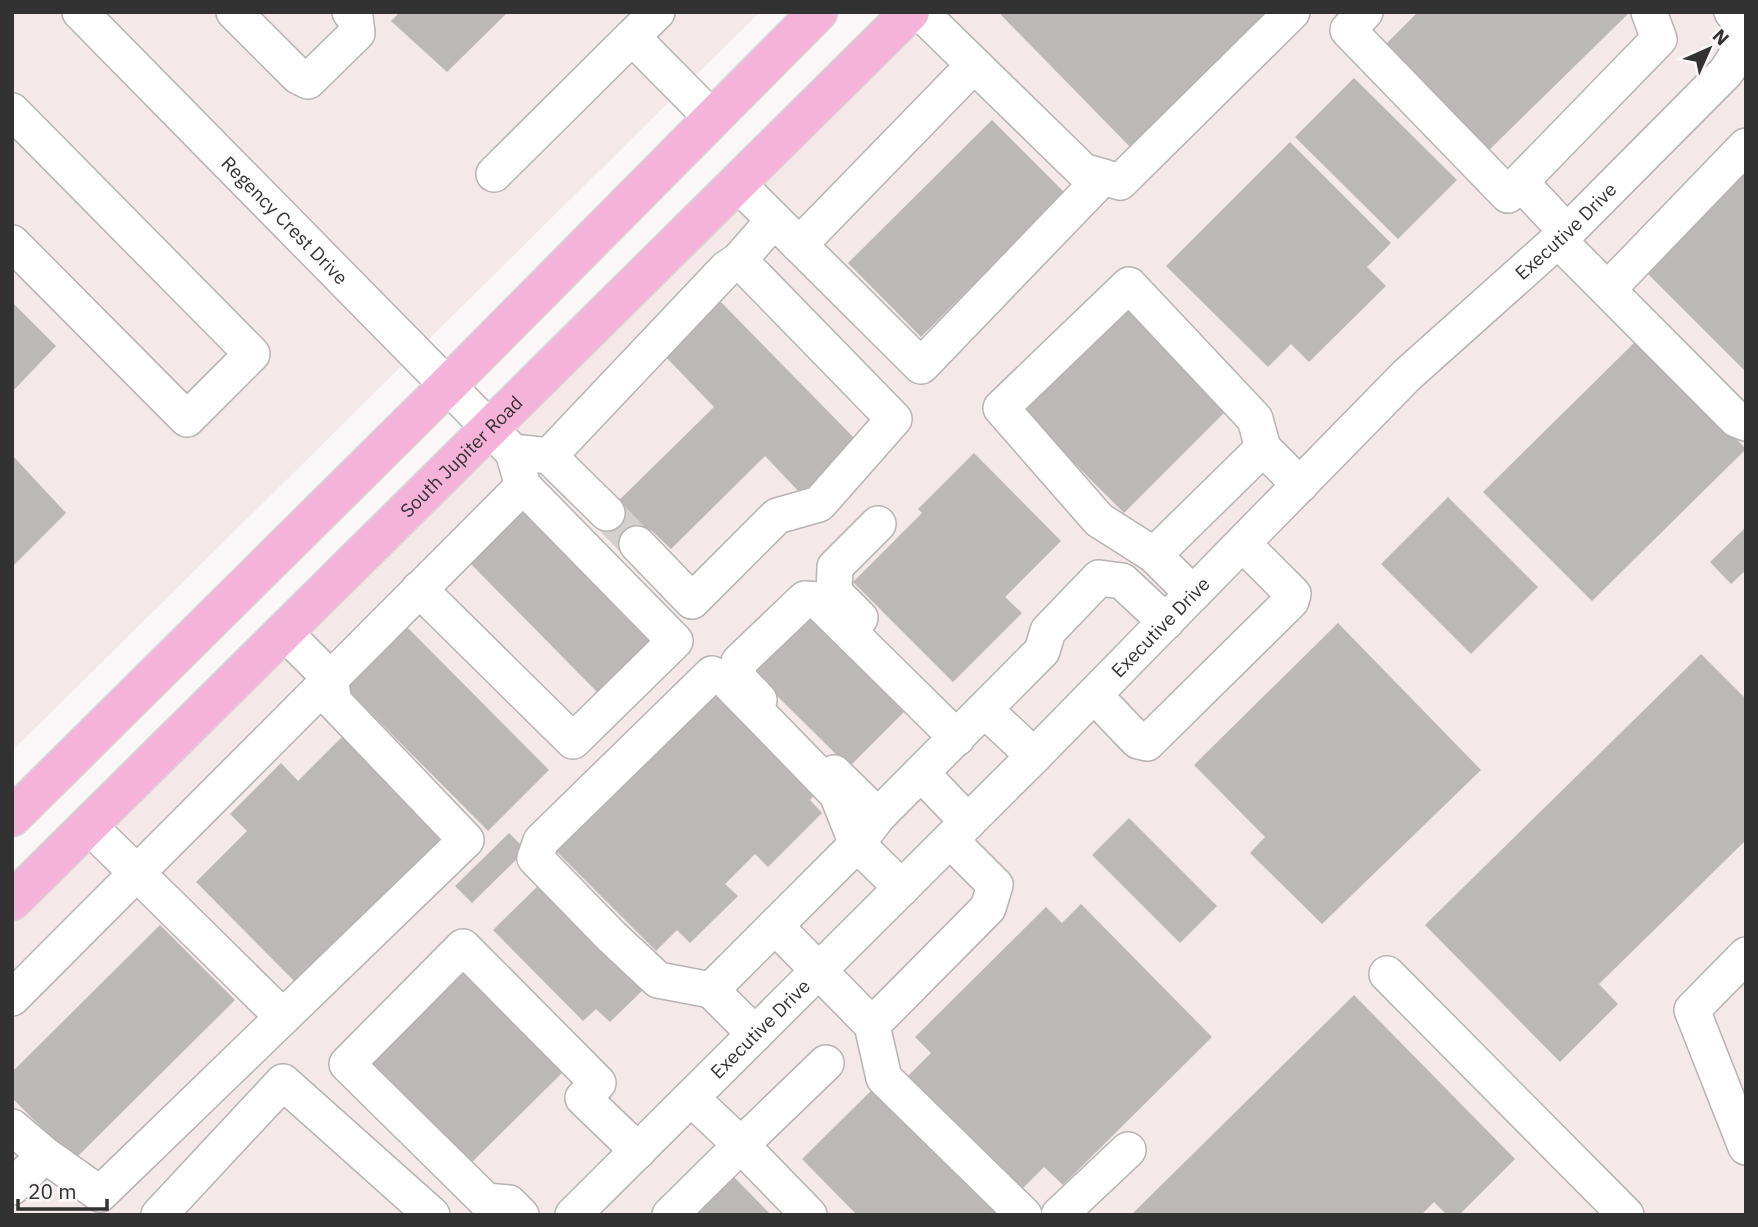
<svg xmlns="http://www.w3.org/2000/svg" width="1758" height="1227" viewBox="0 0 1758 1227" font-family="'IBM Plex Sans',sans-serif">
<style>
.built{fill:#f5e8e8}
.building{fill:#bcb8b7}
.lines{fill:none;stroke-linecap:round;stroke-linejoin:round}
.minor-tunnel{stroke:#d3d0d0;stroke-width:35;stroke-dasharray:35 18;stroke-linecap:butt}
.minor-casing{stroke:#b6b3b3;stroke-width:38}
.major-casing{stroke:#d6d6d6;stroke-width:41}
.minor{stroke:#fff;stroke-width:35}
.major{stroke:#f5b3da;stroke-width:38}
.labels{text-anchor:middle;stroke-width:6;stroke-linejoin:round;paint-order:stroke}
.street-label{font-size:19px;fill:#333232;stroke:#fbf7f8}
</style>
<rect width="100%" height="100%" fill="#fbf7f8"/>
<path class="built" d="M12 12H760L12 751Z
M937 12H1746V1215H12V921L430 515Z"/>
<path class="building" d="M400 12H508L447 72 391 21Z
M1004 12H1278L1135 152 1001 15Z
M1418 12H1630L1484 155 1381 49Z
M1354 78 1457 180 1398 239 1295 137Z
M992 120 1065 193 921 337 848 263Z
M1290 142 1391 243 1367 267 1386 286 1309 362 1291 344 1268 367 1166 266Z
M1746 160V372L1640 266Z
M718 299 859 443 804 497 765 456 671 549 651 530 630 551 599 520 714 407 663 354Z
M12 302 56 346 12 392Z
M1124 305 1228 409 1124 513 1020 409Z
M1638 339 1746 449 1592 601 1483 492Z
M974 453 1061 541 1005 597 1022 613 953 682 853 582 922 513 918 509Z
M12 455 66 513 12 567Z
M1448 497 1538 587 1471 654 1381 564Z
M528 501 661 636 600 695 468 561Z
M1746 527V570L1731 584 1710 562Z
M818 603 916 700 849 767 751 670Z
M1338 623 1481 770 1322 924 1250 853 1265 837 1194 765Z
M404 624 549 770 488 831 343 685Z
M1701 654 1746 699V840L1599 984 1618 1004 1560 1062 1425 925Z
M720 680 824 785 810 800 822 813 768 867 755 854 725 884 738 896 690 943 677 930 656 951 552 847Z
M350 729 457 837 303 990 196 882 247 831 230 814 281 763 298 781Z
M1129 818 1217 906 1180 943 1092 855Z
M509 833 526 850 472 903 455 886Z
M541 883 645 988 610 1022 596 1009 583 1021 493 930Z
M1081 904 1212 1037 1063 1185 1044 1167 1021 1190 908 1076 931 1053 915 1037 1046 907 1062 923Z
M160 925 235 1000 74 1160 12 1098V1072Z
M469 966 569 1066 471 1163 372 1064Z
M1354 995 1515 1159 1459 1215H1447L1434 1202 1421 1215H1131Z
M878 1084 1001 1209 995 1215H857L802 1159Z
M733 1176 771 1215H694Z"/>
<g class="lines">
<path class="minor-tunnel" d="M607 513 637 544"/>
<g class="minor-casing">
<g id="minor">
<path id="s1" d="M80 12 513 452 549 456"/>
<path d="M234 12 298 76 308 81 357 33 355 17 350 12"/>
<path d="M657 12 632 37 713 119"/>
<path d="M920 12 1083 171 1120 182 1292 12"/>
<path d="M1365 12 1348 30 1508 195 1520 182"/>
<path d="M1732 12 1746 29"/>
<path d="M12 111 252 354 187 419 12 243"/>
<path d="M494 174 632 37"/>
<path d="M737 183 921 366 1103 177"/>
<path d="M1567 232 1520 182 1659 39 1649 12"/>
<path d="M1558 240 1736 419 1746 423"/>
<path d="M799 245 974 65"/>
<path d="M1608 289 1746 146"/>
<path d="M607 513 549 456 726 269 739 260 774 220"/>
<path d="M637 544 692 601 777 516 819 504 894 419 739 260"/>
<path d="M1154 555 1263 448"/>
<path d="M419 589 573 741 675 641 523 486"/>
<path d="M1193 594 1154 555 1099 520 1001 408 1129 285 1255 419 1263 448 1300 485"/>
<path d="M860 618 834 592 835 567 878 524"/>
<path d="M1094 695 1138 741 1147 743 1291 601 1293 594 1243 544"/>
<path d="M759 700 738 678 739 662 805 599 817 600 957 738"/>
<path d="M985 710 1034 756"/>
<path d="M834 773 878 816"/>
<path d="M921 773 968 822"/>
<path d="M88 825 283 1017"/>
<path d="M865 833 878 816 1042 651 1048 631 1099 578 1122 581 1166 622"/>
<path d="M775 926 872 1025 988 908 995 885 950 840"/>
<path d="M1746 955 1692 1010 1746 1147"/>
<path d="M1387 974 1626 1215"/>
<path d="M711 990 658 980 612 937 535 858 541 841 712 674 726 680 837 794 857 844"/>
<path d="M12 998 523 486 513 452"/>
<path d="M872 1025 884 1078 1024 1215"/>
<path d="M755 1034 711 990 857 844 902 888"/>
<path d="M691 1098 741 1145 826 1063"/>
<path d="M12 1127 45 1155"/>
<path d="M12 1187 45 1155 100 1194 466 840 334 702 330 678 284 632"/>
<path d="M159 1215 283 1082 432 1215"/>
<path d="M521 1215 509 1203 486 1201 347 1064 463 947 598 1083 583 1098 638 1151"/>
<path id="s2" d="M573 1215 1034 756 1407 375 1567 232 1726 72 1746 41"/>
<path d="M670 1215 741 1145 809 1215"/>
<path d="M1059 1215 1128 1150"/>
</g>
</g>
<g class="major-casing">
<g id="major">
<path d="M12 817 447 386 818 12"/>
<path id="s3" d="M12 901 910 12"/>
</g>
</g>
<use href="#minor" class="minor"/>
<use href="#major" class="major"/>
</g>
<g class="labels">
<g class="street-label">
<text dy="7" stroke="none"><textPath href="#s1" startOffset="292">Regency Crest Drive</textPath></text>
<text dy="7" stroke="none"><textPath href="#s2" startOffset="1398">Executive Drive</textPath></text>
<text dy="7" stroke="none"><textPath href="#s3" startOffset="632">South Jupiter Road</textPath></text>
<text dy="7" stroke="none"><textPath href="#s2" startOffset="831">Executive Drive</textPath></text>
<text dy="7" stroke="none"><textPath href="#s2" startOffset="264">Executive Drive</textPath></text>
</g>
</g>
<rect width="1758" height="1227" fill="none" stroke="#333232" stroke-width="28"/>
<g transform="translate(1709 49) rotate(45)" stroke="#fbf7f8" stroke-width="5" paint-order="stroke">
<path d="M0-5L12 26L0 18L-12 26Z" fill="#333232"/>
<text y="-10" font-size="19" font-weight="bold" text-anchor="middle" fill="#333232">N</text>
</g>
<path d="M18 1199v10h89v-10" fill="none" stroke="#333232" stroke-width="3.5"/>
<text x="28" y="1199" font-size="21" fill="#333232" stroke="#fbf7f8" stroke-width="5" paint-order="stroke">20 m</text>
</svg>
